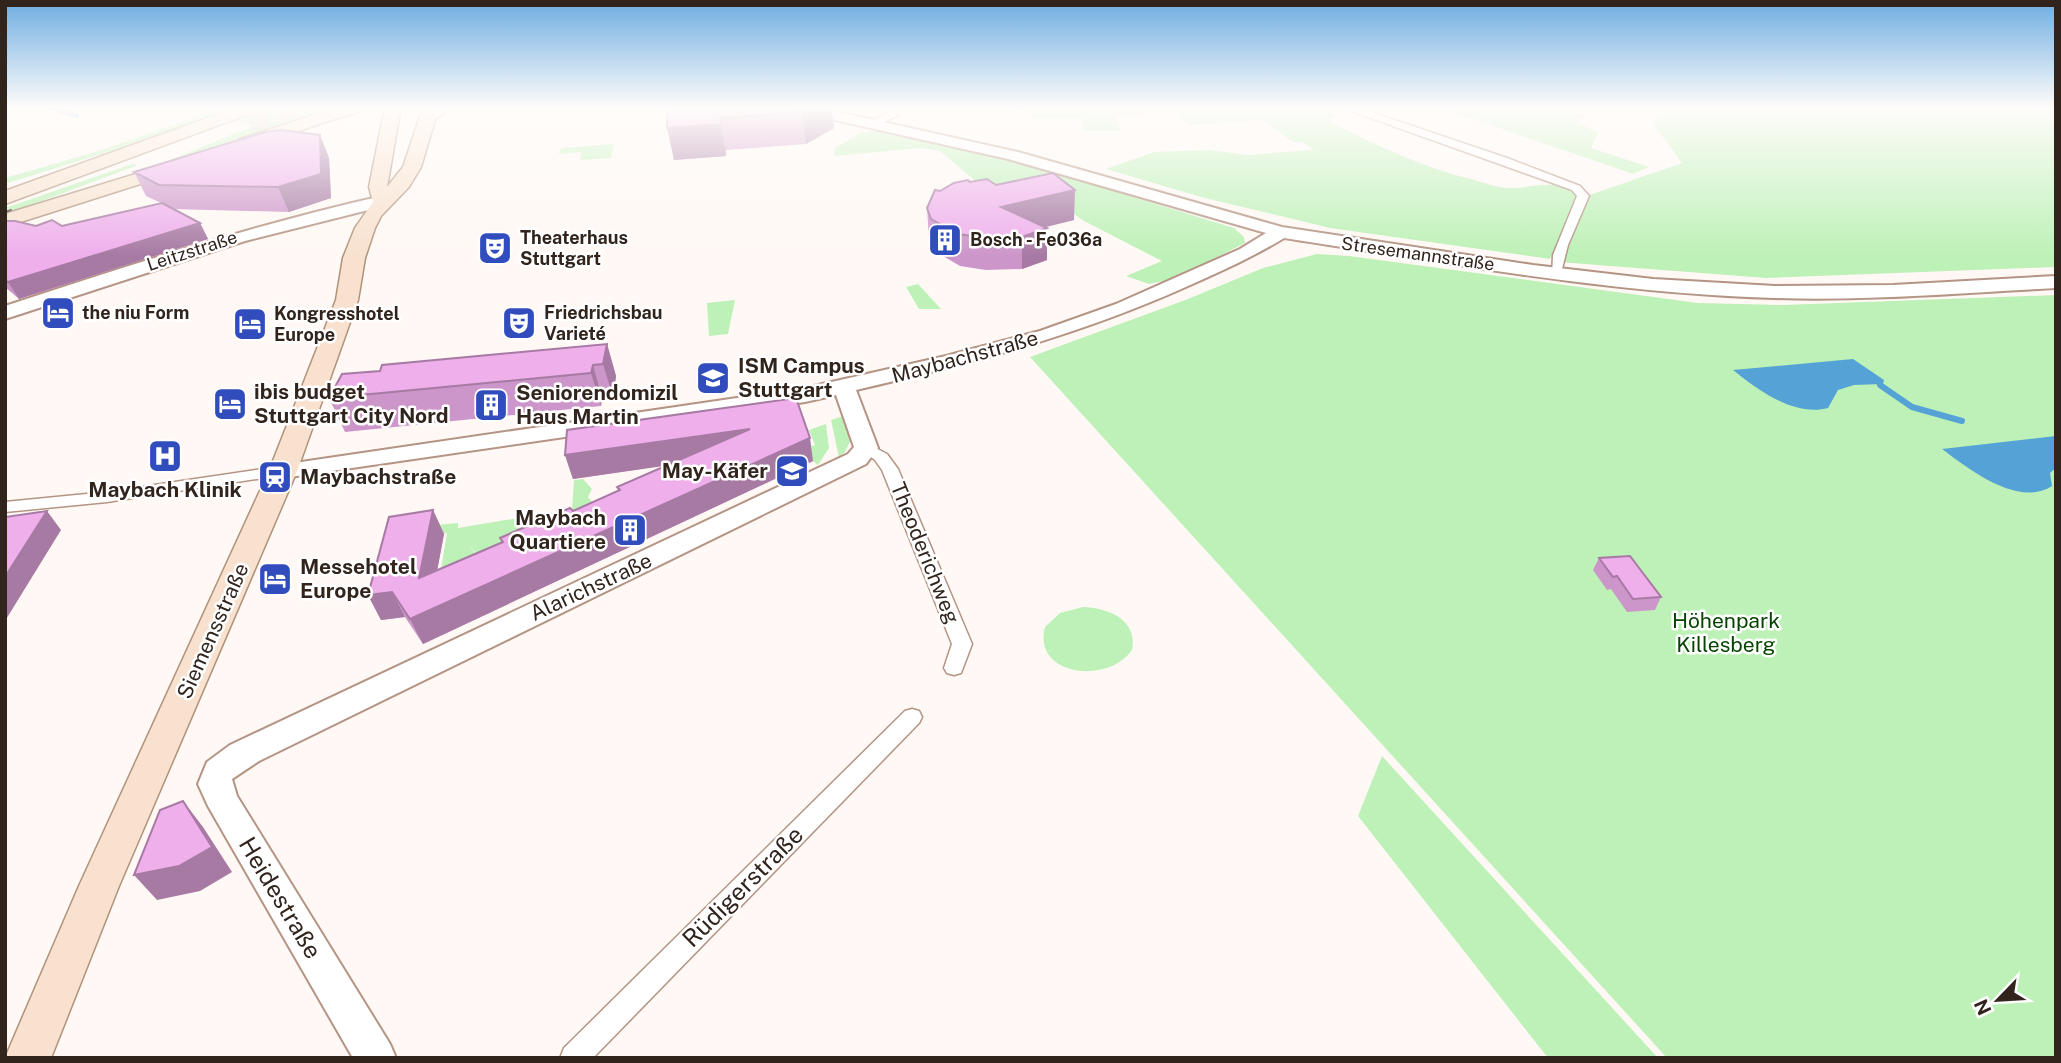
<svg xmlns="http://www.w3.org/2000/svg" width="2061" height="1063" viewBox="0 0 2061 1063" font-family="'Public Sans',sans-serif">
<style>
.green{fill:#bdf1b7}
.water{fill:#55a3d6}
.lines{fill:none;stroke-linecap:round;stroke-linejoin:round}
.stream-far1{stroke:#55a3d6;stroke-width:4.5}
.stream{stroke:#55a3d6;stroke-width:6}
.primary-tunnel{stroke:#d6cec9;stroke-width:18;stroke-dasharray:18 10;stroke-linecap:butt}
.street-casing{stroke:#b49484;stroke-width:3}
.secondary-casing{stroke:#b49484;stroke-width:4}
.primary-casing{stroke:#af927b;stroke-width:3}
.street{fill:#fff;fill-rule:evenodd}
.secondary{fill:#fff;fill-rule:evenodd}
.primary{fill:#f8e1ce;fill-rule:evenodd}
.tram{stroke:#4e433c;stroke-width:2}
.wall{fill:#cd96ca}
.shaded-wall{fill:#a77aa4}
.building{fill:#eeafeb;stroke:#a77aa4;stroke-width:2}
.labels{text-anchor:middle;stroke-width:5;stroke-linejoin:round;paint-order:stroke}
.far-poi-label{font-size:18px;font-weight:bold;fill:#30241d;stroke:#fff;text-anchor:start}
.far-street-label{font-size:18px;fill:#30241d;stroke:#fff}
.street-label{font-size:21px;fill:#30241d;stroke:#fff}
.poi-label{font-size:21px;font-weight:bold;fill:#30241d;stroke:#fff;text-anchor:start}
.park-label{font-size:21px;fill:#074403;stroke:#fff}
.near-street-label{font-size:24px;fill:#30241d;stroke:#fff}
</style>
<rect width="100%" height="100%" fill="#fff8f4"/>
<path class="green" d="M223 107H235L159 136 5 184V178L102 150Z
M262 107H322L307 118 126 178 255 125 228 120Z
M1008 107H1319L1338 116 1329 121C1377 146 1424 168 1478 181 1487 184 1499 188 1509 188 1533 189 1562 175 1578 199L1682 163 1652 122 1665 115 1662 107H2056V267L1766 278 1559 262 1560 238 1550 259 1330 228 1201 197 1106 169 1154 152 1210 150 1247 155 1314 150 1303 142H1293L1263 120 1188 125 1175 111 1114 116 1121 131H1084L1082 119H1034L1030 110H1004Z
M1438 107H1535C1552 112 1569 111 1587 116L1577 123 1598 132 1591 148 1649 167 1633 174Z
M874 130 1036 167 1234 228 1244 237 1245 243 1173 279 1149 284 1126 276 1162 261 1084 221 1054 200 1005 206 940 151 920 148 835 156 834 149 858 134Z
M614 144 611 158 580 160 581 152 559 154 561 148Z
M132 164 138 165 10 213 11 210 5 208Z
M1317 254 1349 256 1698 303 1784 305 2056 295V1058H1667L1030 357 1188 299 1263 268Z
M918 284 941 309H919L906 287Z
M735 300 728 334 709 336 707 303Z
M847 415 853 435 845 452 839 457 831 420Z
M826 424 829 448 818 465 813 461 808 447 815 445 809 430Z
M583 479 592 489 588 497 598 509 483 561 468 544 482 562 439 581 447 533 401 540 404 528 458 523V528L572 509 574 480Z
M1083 607C1109 608 1138 620 1132 650 1108 685 1032 676 1045 627L1060 613Z
M1382 756 1658 1058H1548L1358 816Z"/>
<path class="water" d="M1853 359 1884 380 1883 384 1854 385 1838 390 1828 408C1794 417 1758 390 1733 370Z
M2056 436V468L2050 473 2052 486C2018 508 1969 469 1942 449Z"/>
<g class="lines">
<path class="stream-far1" d="M49 107 77 116"/>
<path class="stream" d="M1880 385 1912 407 1962 421"/>
<path class="primary-tunnel" d="M251 124 291 107"/>
<g class="street-casing">
<path id="street" d="M890 107H900L897 116 877 125H871V121L889 112Z
M1340 107H1356L1507 158 1580 186 1589 196 1568 245 1560 277H1552L1553 255 1577 196 1572 190Z
M866 443 887 454 898 469 972 644 961 673 954 675 947 673 944 668 952 644 882 470 875 460 858 448Z
M283 466 289 468 291 471 289 474 107 502 5 512V502L107 492Z
M912 709 919 711 922 717 919 723 593 1058H560L564 1048 905 711Z"/>
</g>
<g class="secondary-casing">
<path id="secondary" d="M349 107H375L327 121 320 117 322 114Z
M434 107H452L433 120H423L421 117Z
M788 107H816L1018 152 1282 227 1533 265 1653 279 1775 286 1893 285 2056 276V288C1962 293 1868 301 1774 298 1609 293 1447 263 1284 238 1253 257 1221 271 1188 286 1079 335 973 363 856 390L878 448 866 464 259 761 232 779 237 796 390 1044 396 1058H353L208 806 198 784 207 762 230 745 848 454 854 447 836 395 805 402 283 478 274 476 271 471 274 466 805 388 946 356 1040 331 1116 304 1240 249 1266 233 1008 159 795 111Z
M382 196 388 197 391 201 388 205 245 241 5 319V306C130 265 254 225 382 196Z"/>
</g>
<g class="primary-casing">
<path id="primary" d="M238 107H262L260 110 5 204V191Z
M338 107H363L361 110 252 147H240L237 143 240 139Z
M385 107H401L387 187 403 167 423 107H439L421 167 409 187 381 216 375 228 365 258 358 300 297 471 119 886 51 1058H5L79 886 269 471 336 300 343 258 355 228 373 202 369 187Z
M175 162 181 163 184 167 181 171 5 227V214Z"/>
</g>
<use href="#street" class="street"/>
<use href="#secondary" class="secondary"/>
<use href="#primary" class="primary"/>
<path class="tram" d="M5 212 11 210"/>
</g>
<path class="wall" d="M668 107H831L834 128 806 144 726 150V156L674 160Z
M320 135 329 158 331 198 289 212 172 209 200 223 208 239 19 299 5 287V221L36 226H62L161 203 146 196 134 172Z
M970 182 996 185 1074 220 1045 227 1047 228V260L1022 269 986 270 960 266 933 250 929 239 927 208 940 191Z
M607 344 616 376 613 397 602 398 601 406 345 432 329 398 380 371Z
M565 455 813 461 423 644 405 617 381 620 368 595 433 510 444 534 437 571 502 543 500 538 573 511 618 491 617 487 667 465 573 479Z
M1599 558 1661 597 1655 610 1627 612 1611 589 1607 590 1593 570Z"/>
<path class="shaded-wall" d="M811 107H831L834 128 806 144 802 112Z
M720 118 726 156 674 160 667 128Z
M320 135 329 158 331 198 289 212 278 187Z
M1075 190 1074 220 1001 238V207Z
M200 223 208 239 19 299 8 282Z
M1047 228V260L1022 269V237Z
M607 344 616 376 613 397 603 364Z
M593 365 602 398 601 406 591 373Z
M750 429 754 453 573 479 565 455Z
M810 438 813 461 423 644 410 619Z
M433 510 444 534 431 603 419 578Z
M47 511 61 530 5 621V577Z
M392 592 405 617 381 620 368 595Z
M183 801 203 827 232 872 200 891 157 900 134 875Z"/>
<path class="building" d="M668 107H811L802 112 720 118 721 124 667 128Z
M281 130 320 135 321 174 278 187 159 185 134 172 265 132Z
M1053 173 1075 190 1001 207 1047 228 1022 237 985 238 958 234 931 219 927 208 935 190 940 191 954 183 968 180 970 182 987 179 996 185Z
M162 203 200 223 8 282 5 280V221H15L36 226 52 220 62 226Z
M607 344 603 364 593 365 591 373 329 398 342 374 380 371 382 365Z
M796 398 810 438 410 619 392 592 368 595 389 517 433 510 419 578 503 542 500 538 518 530 570 508 573 511 620 490 617 487 750 429 565 455 567 430Z
M47 511 5 577V517Z
M1630 556 1661 597 1633 599 1617 576 1613 577 1599 558Z
M183 801 212 847 179 866 134 875 160 810Z"/>
<linearGradient id="sky" x2="0" y2="1"><stop stop-color="#6dade1"/><stop offset="0.42" stop-color="#fffcfa"/><stop offset="1" stop-color="#fffcfa" stop-opacity="0"/></linearGradient>
<rect width="2061" height="256" fill="url(#sky)"/>
<defs>
<g id="building-square" transform="scale(1.75)"><rect x="-9" y="-9" width="18" height="18" rx="4" fill="#314cbd" stroke="#fff"/><path d="M-4-6H4V6H1V3H-1V6H-4ZM-2.5-4.3h1.7v1.8h-1.7ZM.8-4.3h1.7v1.8H.8ZM-2.5-1h1.7V.8h-1.7ZM.8-1h1.7V.8H.8Z" fill="#fff"/></g>
<g id="theatre-square" transform="scale(1.75)"><rect x="-9" y="-9" width="18" height="18" rx="4" fill="#314cbd" stroke="#fff"/><path d="M-5-5.5Q0-4 5-5.5V0Q5 5 0 6Q-5 5-5 0ZM-3.3-2.5H-1v1.5H-3.3ZM1-2.5H3.3v1.5H1ZM-2.8 1Q0 5.5 2.8 1Z" fill="#fff"/></g>
<g id="hotel-square" transform="scale(1.75)"><rect x="-9" y="-9" width="18" height="18" rx="4" fill="#314cbd" stroke="#fff"/><path d="M-6-4.5h1.5V1H6V5H4.5V3h-9V5H-6ZM-4 0a1.8 1.8 0 1 1 3.6 0ZM.5 0V-2.5h3Q6-2.5 6 0Z" fill="#fff"/></g>
<g id="university-square" transform="scale(1.75)"><rect x="-9" y="-9" width="18" height="18" rx="4" fill="#314cbd" stroke="#fff"/><path d="M0-5L7-2L0 1L-7-2ZM-4 1L0 2.5L4 1V4Q0 6-4 4Z" fill="#fff"/></g>
<g id="hospital-square" transform="scale(1.75)"><rect x="-9" y="-9" width="18" height="18" rx="4" fill="#314cbd" stroke="#fff"/><path d="M-5-5h3v3.5h4V-5h3V5h-3V1.5h-4V5h-3Z" fill="#fff"/></g>
<g id="school-square" transform="scale(1.75)"><rect x="-9" y="-9" width="18" height="18" rx="4" fill="#314cbd" stroke="#fff"/><path d="M0-5L7-2L0 1L-7-2ZM-4 1L0 2.5L4 1V4Q0 6-4 4Z" fill="#fff"/></g>
<g id="station-square" transform="scale(1.75)"><rect x="-9" y="-9" width="18" height="18" rx="4" fill="#314cbd" stroke="#fff"/><path d="M-3-6H3Q5-6 5-4V2Q5 4 3 4L4.5 6H3L1.5 4h-3L-3 6H-4.5L-3 4Q-5 4-5 2V-4Q-5-6-3-6ZM-3.5-4v3h7v-3ZM-3.5 1v1.5H-2V1ZM2 1v1.5H3.5V1Z" fill="#fff"/></g>
</defs>
<g fill-rule="evenodd">
<use href="#building-square" x="945" y="240"/>
<use href="#theatre-square" x="495" y="248"/>
<use href="#hotel-square" x="58" y="313"/>
<use href="#theatre-square" x="519" y="323"/>
<use href="#hotel-square" x="250" y="324"/>
<use href="#university-square" x="713" y="378"/>
<use href="#hotel-square" x="230" y="404"/>
<use href="#building-square" x="491" y="405"/>
<use href="#hospital-square" x="165" y="456"/>
<use href="#school-square" x="792" y="471"/>
<use href="#station-square" x="275" y="477"/>
<use href="#building-square" x="630" y="530"/>
<use href="#hotel-square" x="275" y="579"/>
</g>
<g class="labels">
<g class="far-poi-label">
<text x="520" y="244">Theaterhaus<tspan x="520" dy="21">Stuttgart</tspan></text>
<text x="970" y="246">Bosch - Fe036a</text>
<text x="82" y="319">the niu Form</text>
<text x="544" y="319">Friedrichsbau<tspan x="544" dy="21">Varieté</tspan></text>
<text x="274" y="320">Kongresshotel<tspan x="274" dy="21">Europe</tspan></text>
</g>
<g class="far-street-label">
<text transform="translate(192 251) rotate(-18)" y="6">Leitzstraße</text>
<text transform="translate(1418 254) rotate(8)" y="6">Stresemannstraße</text>
</g>
<g class="street-label">
<text transform="translate(965 357) rotate(-15)" y="7">Maybachstraße</text>
<text transform="translate(925 553) rotate(68)" y="7">Theoderichweg</text>
<text transform="translate(591 587) rotate(-25)" y="7">Alarichstraße</text>
<text transform="translate(213 631) rotate(-66)" y="7">Siemensstraße</text>
</g>
<g class="poi-label">
<text x="738" y="373">ISM Campus<tspan x="738" dy="24">Stuttgart</tspan></text>
<text x="254" y="399">ibis budget<tspan x="254" dy="24">Stuttgart City Nord</tspan></text>
<text x="516" y="400">Seniorendomizil<tspan x="516" dy="24">Haus Martin</tspan></text>
<text x="768" y="478" text-anchor="end">May-Käfer</text>
<text x="300" y="484">Maybachstraße</text>
<text x="165" y="497" text-anchor="middle">Maybach Klinik</text>
<text x="606" y="525" text-anchor="end">Maybach<tspan x="606" dy="24">Quartiere</tspan></text>
<text x="300" y="574">Messehotel<tspan x="300" dy="24">Europe</tspan></text>
</g>
<g class="park-label">
<text x="1726" y="628">Höhenpark<tspan x="1726" dy="24">Killesberg</tspan></text>
</g>
<g class="near-street-label">
<text transform="translate(743 887) rotate(-45)" y="8">Rüdigerstraße</text>
<text transform="translate(280 898) rotate(59)" y="8">Heidestraße</text>
</g>
</g>
<rect width="2061" height="1063" fill="none" stroke="#30241d" stroke-width="14"/>
<g transform="translate(1998 1000) rotate(245)" stroke="#ffffff" stroke-width="5" paint-order="stroke">
<path d="M0-5L12 26L0 18L-12 26Z" fill="#30241d"/>
<text y="-10" font-size="19" font-weight="bold" text-anchor="middle" fill="#30241d">N</text>
</g>
</svg>
